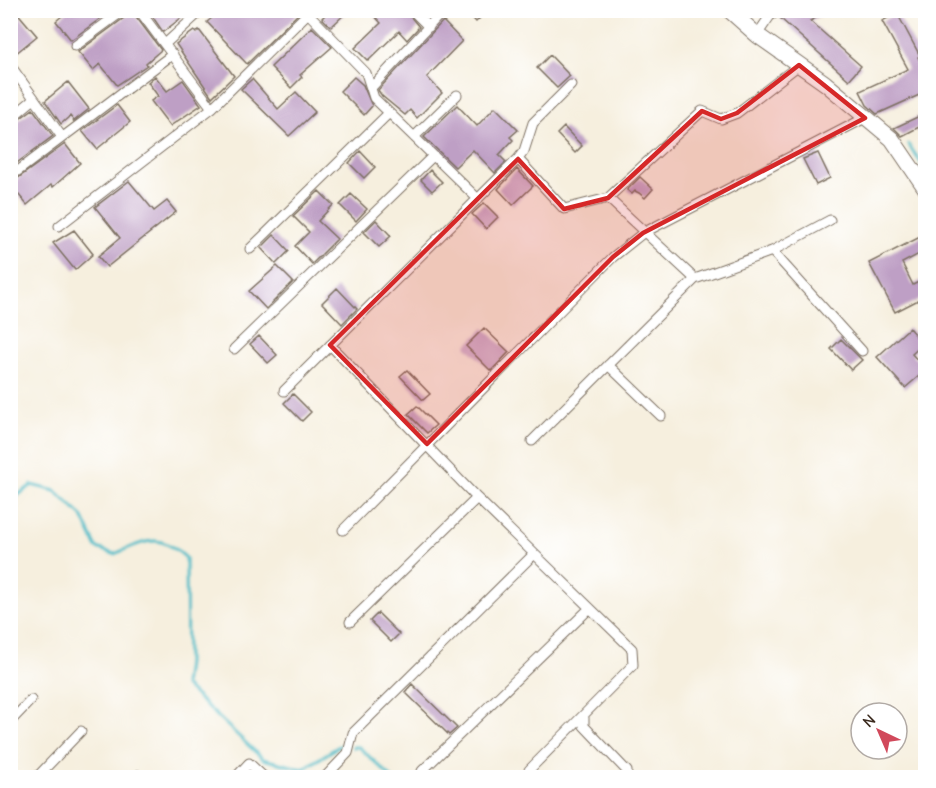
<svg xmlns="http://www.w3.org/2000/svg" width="936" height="788" viewBox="0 0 936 788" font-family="'Comic Neue',sans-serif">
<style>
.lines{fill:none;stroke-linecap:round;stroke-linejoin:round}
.stream{stroke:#50bdc9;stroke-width:3}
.building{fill:#be9fc5}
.street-casing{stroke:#7c6f61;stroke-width:11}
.primary-casing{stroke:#7c6f61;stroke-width:17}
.street{stroke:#fff;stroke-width:9}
.primary{stroke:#fff;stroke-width:15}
.marked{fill:#d62828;fill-opacity:0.2;stroke:#d62828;stroke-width:4.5;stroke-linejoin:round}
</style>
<rect width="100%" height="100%" fill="#fff"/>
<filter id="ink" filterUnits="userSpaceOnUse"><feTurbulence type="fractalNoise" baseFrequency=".0167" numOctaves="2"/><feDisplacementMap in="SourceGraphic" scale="12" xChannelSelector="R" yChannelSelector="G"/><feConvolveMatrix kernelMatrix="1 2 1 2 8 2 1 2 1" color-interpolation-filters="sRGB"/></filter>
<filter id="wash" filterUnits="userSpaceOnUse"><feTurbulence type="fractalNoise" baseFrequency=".008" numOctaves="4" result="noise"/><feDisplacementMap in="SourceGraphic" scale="24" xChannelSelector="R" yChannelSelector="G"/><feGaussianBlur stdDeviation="1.35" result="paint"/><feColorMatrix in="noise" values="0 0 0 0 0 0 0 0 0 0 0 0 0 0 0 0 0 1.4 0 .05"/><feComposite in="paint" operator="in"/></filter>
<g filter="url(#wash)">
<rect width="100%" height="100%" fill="#f6efde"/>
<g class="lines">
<path class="stream" d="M908 144 926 170
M10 501 32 485 55 491 82 516 97 548 114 554C147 541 158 531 186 558L187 663 184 685 263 759 303 769 339 746H346
M353 747H359L392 778
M805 778H807"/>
</g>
<g id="blocks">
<path class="building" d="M15 10 37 36 15 54 10 49V14Z
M69 10H112L71 40 56 21Z
M131 10 161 50 146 63 147 65 117 85 100 64 93 70 78 52 128 15Z
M148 10H176L181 18 163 32Z
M222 10H298L299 13 247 64 207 22Z
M330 10H349L331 27 322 18Z
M369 10H405L419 27 407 40 399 31 368 61 355 48 381 23Z
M465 10H488L476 22Z
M787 10H830L810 21 861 66 849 80 780 18Z
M897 13 920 56 918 57 926 73V92L877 114 867 105 860 91 908 69 882 21Z
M443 21 462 41 427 77 442 93 417 118 410 110 405 115 382 96 378 90Z
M312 27 332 47 300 75 302 77 291 88 271 67Z
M199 30 234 76 212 97 176 44 194 31 196 33Z
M550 55 570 76 557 88 537 68Z
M155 76 167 91 183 80 201 105 170 126 151 101 158 96 148 82Z
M354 77 363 85 372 106 364 115 340 91Z
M252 79 278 109 296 92 315 112 289 136 241 89Z
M68 82 89 109 74 121 70 116 61 124 45 101Z
M117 105 130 122 97 149 82 131Z
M457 105 477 126 495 107 518 130 510 137 513 140 499 155 506 162 495 173 473 150 455 167 424 137Z
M33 109 53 136 10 168V126Z
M926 113V142L919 127 902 136 894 128Z
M564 127 582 146 575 153 557 134Z
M65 144 80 163 53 187 51 185 27 205 10 184Z
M360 151 375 167 364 178 349 163Z
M818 153 830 178 816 185 803 159Z
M517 169 533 186 513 205 498 189Z
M430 170 442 182 432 191 421 180Z
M640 177 653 189 645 198 639 193 635 191 632 194 627 190Z
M129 181 154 211 167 201 176 212 107 267 98 256 120 238 95 207Z
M319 191 333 205 318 221 337 239 312 264 295 246 309 232 293 216Z
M351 194 367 209 356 221 340 205Z
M484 203 498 217 486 229 472 214Z
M376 220 391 236 379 247 364 232Z
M74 230 93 254 75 270 53 243Z
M926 234V245L921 248 923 252 902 263 913 285 926 278V296L895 312 869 263Z
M274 235 289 251 276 264 261 248Z
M277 266 293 282 266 309 249 291Z
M337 288 357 309 342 324 322 303Z
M484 328 509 352 491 371 466 346Z
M909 328 923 344 912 354 926 370 905 388 877 357Z
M259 336 277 355 268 363 250 344Z
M841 339 862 360 851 370 831 349Z
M407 370 430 394 423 400 400 376Z
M293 394 311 412 302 421 284 403Z
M417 406 436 425 427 433 408 414Z
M378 613 399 634 391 642 370 621Z
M412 684 457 728 449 735 405 692Z"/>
</g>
</g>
<g filter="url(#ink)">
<use href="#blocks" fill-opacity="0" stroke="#7c6f61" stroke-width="1.5"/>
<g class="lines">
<g class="street-casing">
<path id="street" d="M139 10 212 108
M305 10 366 73 374 98 478 199
M412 10 429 27
M757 35 770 16 780 10
M165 44 202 10
M75 46 124 10
M10 65 62 137
M371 88 444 10
M10 119 34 99
M414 137 457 95
M518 159 524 151 533 123 571 85
M10 177 173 54
M608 198 702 111 721 119 737 113 799 65
M59 226 212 108 308 13
M250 249 389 113
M772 251 862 351
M330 345 477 498 632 649 633 665 529 770
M234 349 433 156
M608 365 661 416
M284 391 518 159 564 209 608 198 695 279
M532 441 695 279 772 251 830 220
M343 530 613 257 643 233 865 118
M350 622 477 498
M584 718V726L627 771 626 778
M10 722 31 700
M422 771 590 608
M36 778 81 731
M136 778 138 775
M235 778 249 763 265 778
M324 778 348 753 353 733 534 554"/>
</g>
<g class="primary-casing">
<path id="primary" d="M729 10 757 35 825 83 892 139 926 189"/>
</g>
<use href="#street" class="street"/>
<use href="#primary" class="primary"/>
</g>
</g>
<path class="marked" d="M799 65 865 118 643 233 613 257 427 444 330 345 518 159 564 209 608 198 702 111 721 119 737 113Z"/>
<rect width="936" height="788" fill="none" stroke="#fff" stroke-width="36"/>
<g transform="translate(879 731) rotate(316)"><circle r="28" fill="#ffffff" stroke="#b1aaa5" stroke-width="1.5"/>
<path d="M0-4.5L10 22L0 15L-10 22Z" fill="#d1495b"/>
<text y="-9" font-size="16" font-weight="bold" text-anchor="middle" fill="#3b2a1e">N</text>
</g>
</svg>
